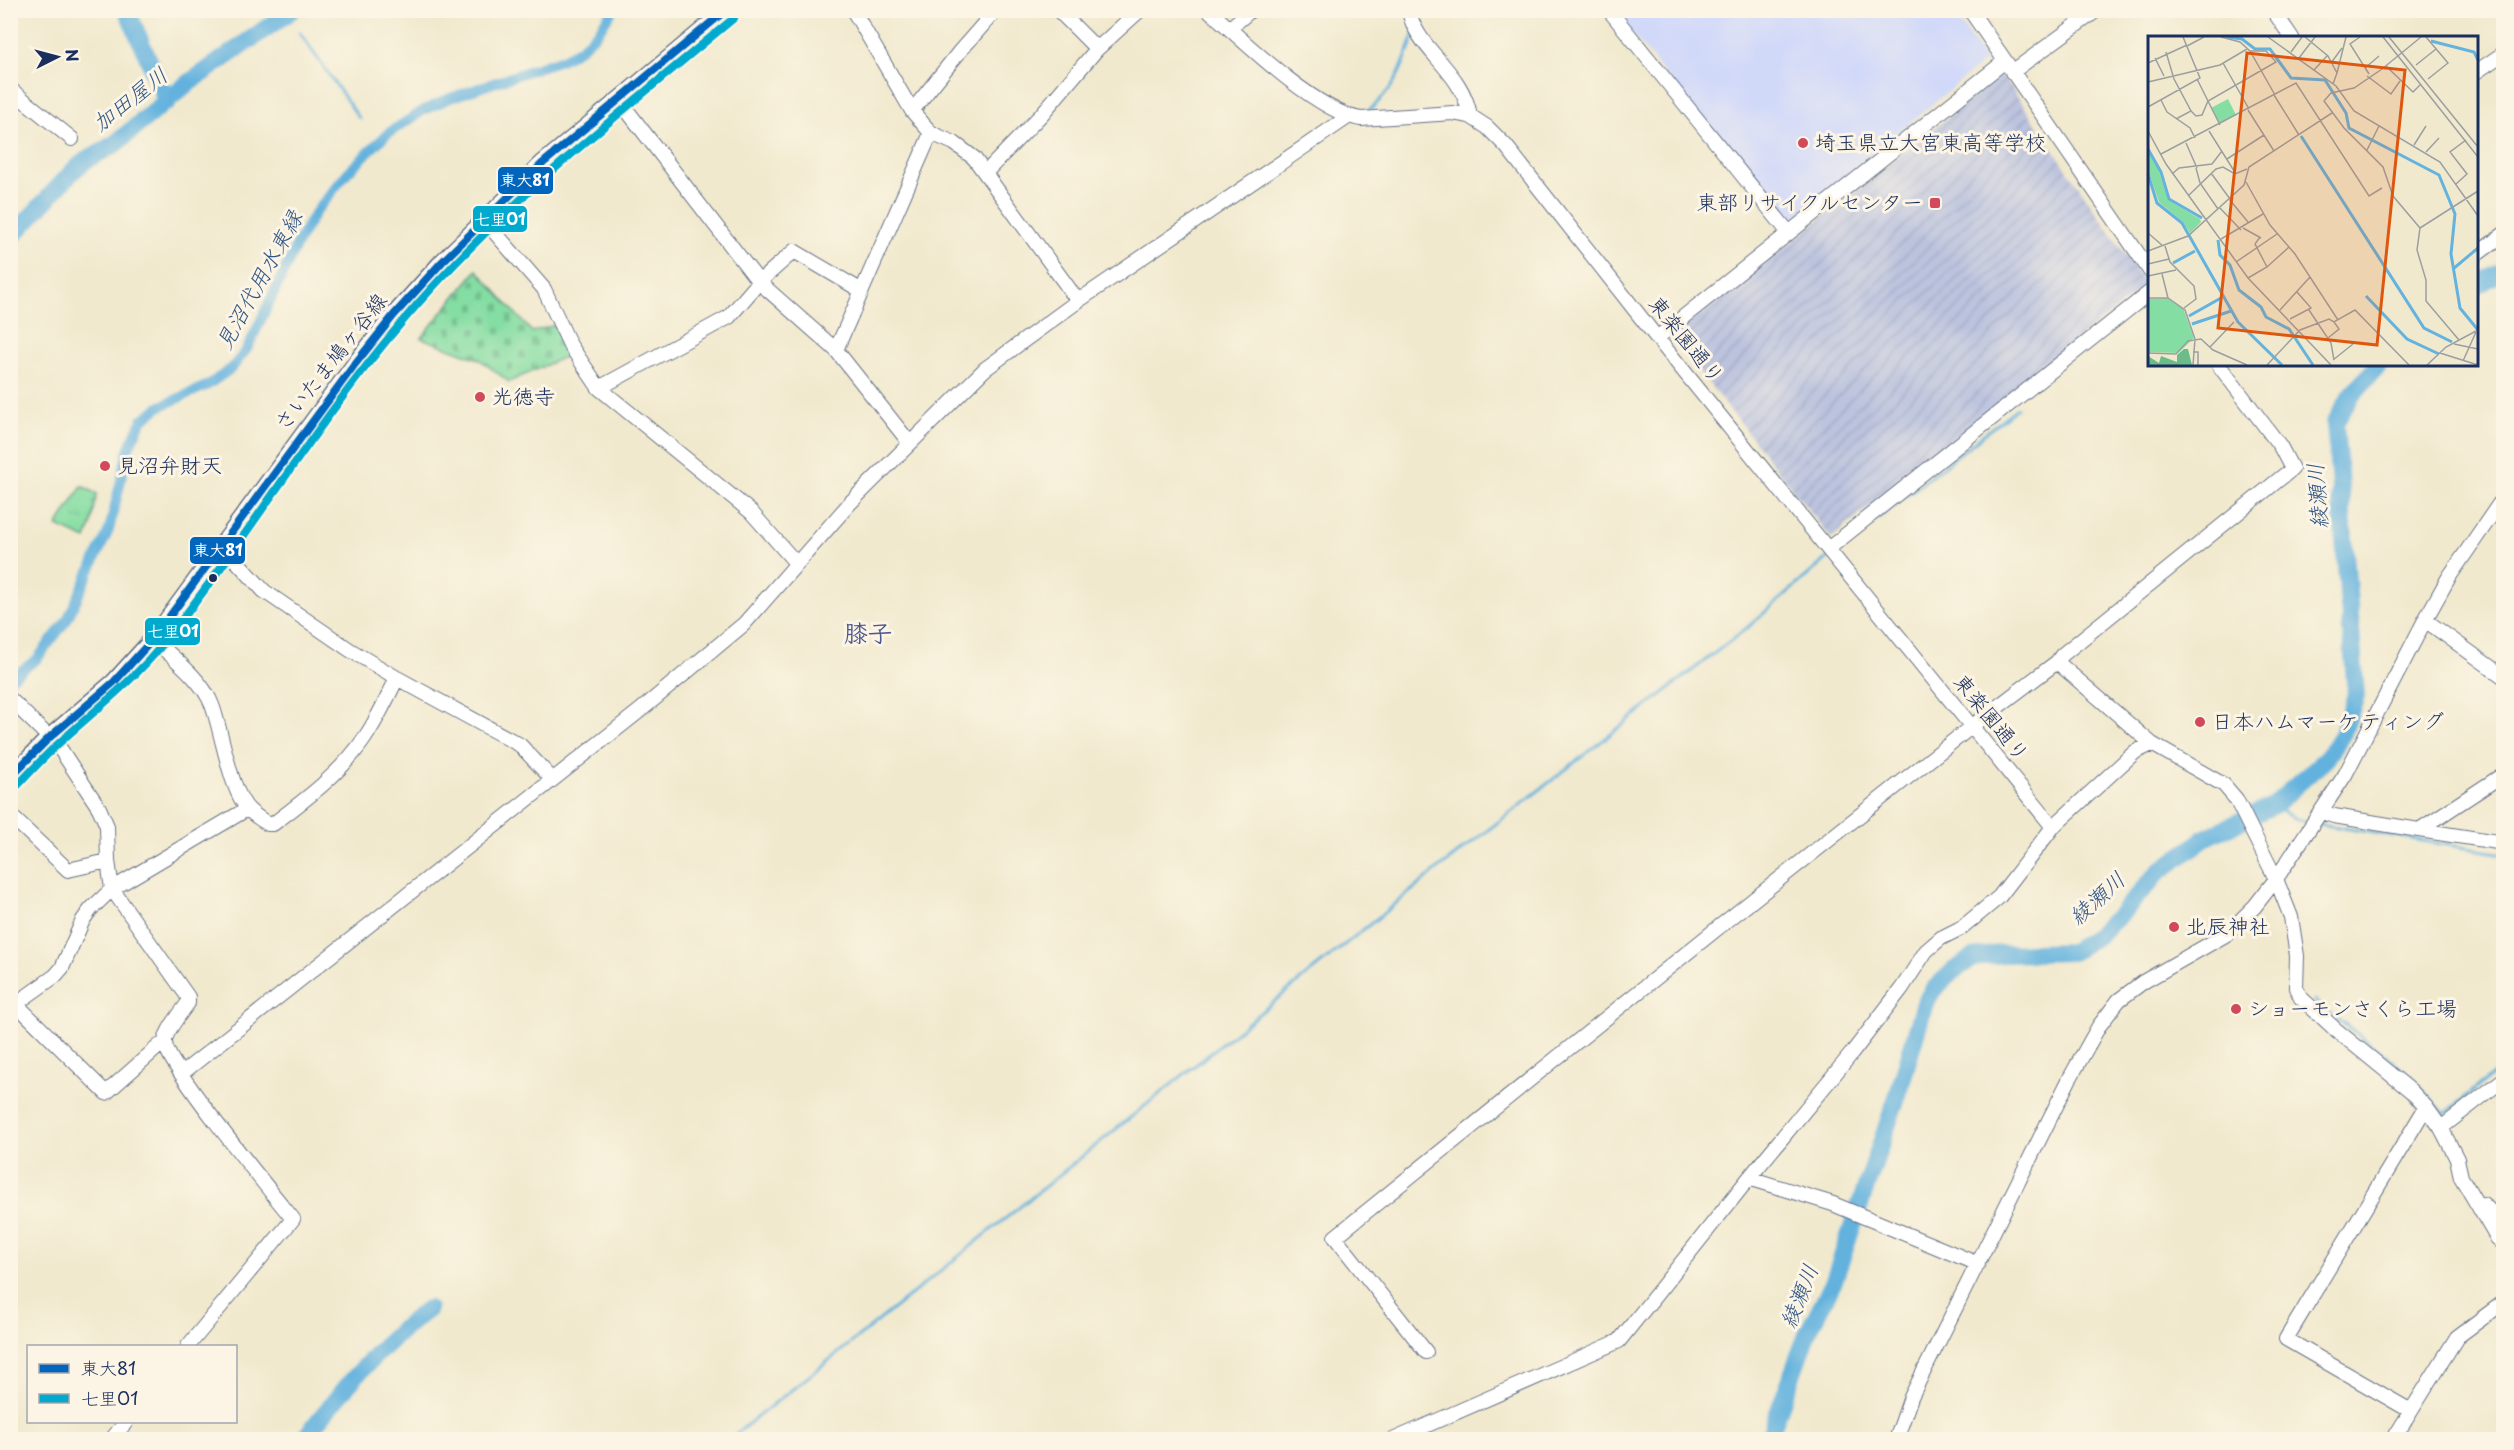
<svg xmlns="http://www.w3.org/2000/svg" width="2514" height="1450" viewBox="0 0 2514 1450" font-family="'Playpen Sans','Klee One',sans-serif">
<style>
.built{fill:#d1d9f9}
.industrial{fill:url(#industrial-furrows)}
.cemetery{fill:url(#cemetery-stones);stroke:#508680;stroke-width:1.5}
.park{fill:url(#park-tufts);stroke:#508680;stroke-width:1.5}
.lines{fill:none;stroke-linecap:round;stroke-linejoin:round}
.stream{stroke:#64b2de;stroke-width:3}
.canal{stroke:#64b2de;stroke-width:10}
.river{stroke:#64b2de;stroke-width:18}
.minor-casing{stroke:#667085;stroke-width:16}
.major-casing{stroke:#667085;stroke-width:19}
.minor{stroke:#fff;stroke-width:14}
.major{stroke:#fff;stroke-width:16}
.bus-1-casing{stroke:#fcf5e5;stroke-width:12}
.bus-2-casing{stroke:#fcf5e5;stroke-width:12}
.bus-1{stroke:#0065bd;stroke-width:8}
.bus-2{stroke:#00a9ce;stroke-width:8}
.poi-dot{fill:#d1495b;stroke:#fcf5e5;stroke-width:2}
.bus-dot{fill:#1b2f5e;stroke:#fcf5e5;stroke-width:2}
.labels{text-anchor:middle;stroke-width:6;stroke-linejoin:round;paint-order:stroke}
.poi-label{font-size:21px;fill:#1b2f5e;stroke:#fcf5e5;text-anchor:start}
.street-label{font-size:21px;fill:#1b2f5e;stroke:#fcf5e5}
.water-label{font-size:22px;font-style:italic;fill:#315684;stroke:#fcf5e5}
.quarter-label{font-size:24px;font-weight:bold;fill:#50598e;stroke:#fcf5e5}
.inset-river{fill:none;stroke:#64b2de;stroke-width:3}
.inset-road{fill:none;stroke:#9b9fa1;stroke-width:1.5}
.view{fill:#de5710;fill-opacity:0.15;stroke:#de5710;stroke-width:3}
.inset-edge{fill:none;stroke:#1b2f5e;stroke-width:3}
.line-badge{stroke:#fcf5e5;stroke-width:2}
.badge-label{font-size:16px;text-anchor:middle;font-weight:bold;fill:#fff}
</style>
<defs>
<pattern id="industrial-furrows" width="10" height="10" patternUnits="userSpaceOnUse" patternTransform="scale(1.5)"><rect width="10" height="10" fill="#bbc3de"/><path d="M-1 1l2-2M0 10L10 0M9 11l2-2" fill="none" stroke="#a0a8c1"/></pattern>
<pattern id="cemetery-stones" width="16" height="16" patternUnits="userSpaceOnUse" patternTransform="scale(1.5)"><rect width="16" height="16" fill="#84dda2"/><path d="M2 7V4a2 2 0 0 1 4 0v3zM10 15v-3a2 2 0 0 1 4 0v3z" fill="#71be8e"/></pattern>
<pattern id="park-tufts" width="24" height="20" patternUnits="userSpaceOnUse" patternTransform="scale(1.5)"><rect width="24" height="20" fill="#84dda2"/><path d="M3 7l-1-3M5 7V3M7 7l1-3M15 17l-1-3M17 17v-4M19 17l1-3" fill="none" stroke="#71be8e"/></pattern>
</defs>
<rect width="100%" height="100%" fill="#fcf5e5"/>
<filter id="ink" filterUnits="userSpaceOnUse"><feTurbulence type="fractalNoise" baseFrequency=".0167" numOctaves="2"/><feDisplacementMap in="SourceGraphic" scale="12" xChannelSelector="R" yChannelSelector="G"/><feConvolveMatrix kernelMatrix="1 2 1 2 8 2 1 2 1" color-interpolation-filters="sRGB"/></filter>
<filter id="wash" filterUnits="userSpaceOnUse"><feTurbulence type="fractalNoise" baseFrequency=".008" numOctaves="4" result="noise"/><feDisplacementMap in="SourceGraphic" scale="24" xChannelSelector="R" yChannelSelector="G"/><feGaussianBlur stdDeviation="1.35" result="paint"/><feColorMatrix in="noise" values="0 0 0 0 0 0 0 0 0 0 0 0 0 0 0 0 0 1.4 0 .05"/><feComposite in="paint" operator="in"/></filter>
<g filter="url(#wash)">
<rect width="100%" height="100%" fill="#f1e9cd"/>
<path class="built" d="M1614 11H1952L1986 60 1786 225Z"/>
<path class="industrial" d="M2002 74 2146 285 1831 538 1672 337Z"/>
<path class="cemetery" d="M477 270 532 332 555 325 569 355 509 382 479 359 421 338Z"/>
<path class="park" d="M82 486 97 494 91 526 86 539 57 526Z"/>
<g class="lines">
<path class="stream" d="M284 10 291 21
M1418 24 1421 15 1426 10
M300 33 359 118
M1368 111C1395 90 1403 67 1414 35
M1835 552 2017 408
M2274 805 2294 819 2309 822
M2319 824 2504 854
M2315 1001 2405 1071 2445 1114 2504 1065
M728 1440 866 1331 1442 866 1748 627 1830 556"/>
<path class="canal" d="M10 679 37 659 67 620 109 530 129 447 142 420 159 407 208 385 232 368 247 349 299 240 315 213 347 173 387 134 424 110 450 98 563 59 580 49 597 33 613 10"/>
<path class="river" d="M127 10 167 102
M10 239 73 171 86 160 115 144 183 87 292 10
M2476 286 2504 270
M303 1440C341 1392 379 1345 428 1309
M1768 1440 1807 1334 1833 1283 1898 1094 1925 1003 1933 990 1953 971 1973 958 2001 954 2072 952 2098 935 2120 915 2160 871 2207 837 2274 805 2327 758 2343 733 2356 695 2335 423 2351 396 2379 364"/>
</g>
</g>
<g filter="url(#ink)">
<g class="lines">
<g class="minor-casing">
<path id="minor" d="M853 10 912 111 931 133 954 143 974 158 1078 301
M1058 10 1097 49
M1209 10C1243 41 1317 112 1361 119L1453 113 1470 116 1487 127 1506 146 1657 338 2053 827
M1409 10C1415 49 1463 70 1470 116
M1609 10 1789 233
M1970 10 2150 271
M2273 10 2292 38
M1230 28 1251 10
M2012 72 2097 10
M2476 72 2504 53
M10 89 72 139
M619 100 759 282 836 350 909 442
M912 111 960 51 996 10
M986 172 1041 115 1097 49 1140 10
M484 220 544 289 570 345 599 388 751 512 796 563
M2476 255 2504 234
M1657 338 2005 61
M836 350 931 133
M599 388 729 317 759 282 794 251 862 291
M221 544 264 591 350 650 397 678 520 745 552 779
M1828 549 2150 292
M2425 620 2504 677
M153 639C173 658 202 679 212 705 222 731 230 792 249 810 255 816 262 820 268 824H273C305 800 341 773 364 739 377 720 387 699 397 678
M2057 662 2152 744
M10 699 59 747 99 808 107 826 108 861 112 889 188 997V1003C182 1011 164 1034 165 1043 167 1066 272 1193 293 1219L188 1346
M2322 812 2334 816 2419 830 2504 774
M10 815 68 870 108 861
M2419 830 2504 843
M16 1004 106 1093 159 1046 165 1044
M10 1008 55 976 62 968 83 920 91 909 112 889 247 809
M181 1074 642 709 744 624 850 503 985 369 1078 301 1348 117
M2441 1128 2504 1079
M1749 1178 1833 1204 1978 1264
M2483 1204 2504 1225
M1426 1352 1335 1237 1714 931 1971 727 2057 662 2062 655 2292 469 2280 446 2218 364
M2411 1411 2286 1339 2426 1107
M111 1440 126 1422
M1393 1440 1619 1341 1749 1178 1852 1053 1902 988 1926 951 1941 938 1963 927 1999 897 2053 827 2135 752 2152 744 2224 785 2236 799 2276 879 2291 917 2297 956 2296 988 2301 998 2335 1029 2411 1091 2426 1107 2441 1128 2457 1159 2461 1177 2497 1238 2504 1244
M1896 1440 1911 1397 2070 1078 2099 1026 2119 1000 2143 982 2227 934 2255 906 2276 879 2345 775 2425 620 2449 577 2504 497
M2393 1440 2457 1337 2504 1302"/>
</g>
<g class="major-casing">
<path id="major" d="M10 778 50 737 114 682 153 639 355 364 394 315 442 262 542 164 727 10"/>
</g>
<use href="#minor" class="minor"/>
<use href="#major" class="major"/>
<g class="bus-1-casing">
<path id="bus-1" d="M10 777 50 737 114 682 153 639 355 364 394 315 442 262 542 164 726 10"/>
</g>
<g class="bus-2-casing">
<path id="bus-2" d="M18 785C31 771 44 757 58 744 94 711 131 683 162 645 246 541 315 424 402 322 499 207 619 114 734 18"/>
</g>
<use href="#bus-1" class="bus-1"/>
<use href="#bus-2" class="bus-2"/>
</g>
</g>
<g class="poi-dot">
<circle cx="1803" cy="143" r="6"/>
<rect x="1929" y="197" width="12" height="12" rx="3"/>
<circle cx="480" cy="397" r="6"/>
<circle cx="105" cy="466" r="6"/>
<circle cx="2200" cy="722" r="6"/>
<circle cx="2174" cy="927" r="6"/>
<circle cx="2236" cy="1009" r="6"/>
</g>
<circle class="bus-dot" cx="213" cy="578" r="5"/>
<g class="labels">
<g class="poi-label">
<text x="1815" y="150">埼玉県立大宮東高等学校</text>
<text x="1923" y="210" text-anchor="end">東部リサイクルセンター</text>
<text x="492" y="404">光徳寺</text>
<text x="117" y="473">見沼弁財天</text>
<text x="2212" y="729">日本ハムマーケティング</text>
<text x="2186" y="934">北辰神社</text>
<text x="2248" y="1016">ショーモンさくら工場</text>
</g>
<g class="street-label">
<text transform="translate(1686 340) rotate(51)" y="7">東楽園通り</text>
<text transform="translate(331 362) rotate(-52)" y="7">さいたま鳩ヶ谷線</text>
<text transform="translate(1991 718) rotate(51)" y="7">東楽園通り</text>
</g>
<g class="water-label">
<text transform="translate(130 99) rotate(-38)" y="8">加田屋川</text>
<text transform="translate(259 280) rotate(-61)" y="8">見沼代用水東縁</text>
<text transform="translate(2317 496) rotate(-94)" y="8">綾瀬川</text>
<text transform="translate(2097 898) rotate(-42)" y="8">綾瀬川</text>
<text transform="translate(1799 1296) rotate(-68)" y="8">綾瀬川</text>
</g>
<g class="quarter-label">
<text x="868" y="642">膝子</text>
</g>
</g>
<g transform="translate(2148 36)">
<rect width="330" height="330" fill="#f1e9cd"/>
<path d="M80 63 88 79 72 88 63 72Z" fill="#84dda2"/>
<path d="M36 313H40L44 329H0V320L11 327 13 320 29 326V319Z" fill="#6bbc88"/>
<path d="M19 262 35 272 46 302 30 317 0 316V263Z" fill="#84dda2"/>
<path d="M0 115 11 135 20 164 52 183 53 186 42 197 35 186 11 166 0 134Z" fill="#84dda2"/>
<path class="inset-river" d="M79 1 94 3 107 13H122L143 42 177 44 198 77 201 92 291 139 307 178 303 218 312 272 330 294M283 5 326 16 330 24M153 100 276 292 304 306M0 113 13 136 21 163 54 182M0 138 9 167 34 187 90 286 134 329M70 204 72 219 82 229 91 254 113 271 118 281 141 293 165 329M25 227 47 215M305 233 330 212M218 260 259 303 291 318M41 280 73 262M44 288 83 275"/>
<path class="inset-road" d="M73 1 92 6 102 15 127 59M120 1 188 50 206 75 292 126 330 180M157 1 180 20 189 37 185 48M212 1 202 8 221 38M235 1 330 121M241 1 330 111M273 1 234 33 206 52 183 57 176 65 196 92 235 131 245 160 272 192 269 214 278 244V265L311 304M278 1 300 27 280 43M39 10 56 1M18 16 26 43 43 75 28 83M143 16 154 1M7 22 16 40M151 22 167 1M0 27 39 9M75 27 101 73M183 27 194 12M268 29 288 13M217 32 231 20M236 33 239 31 265 56 272 49M166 34 179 20M189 37 198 1M219 40 243 58 252 45M49 43 72 89M0 46 72 29 99 13M126 59 151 99M13 64 19 76 42 92 47 102M0 71 52 42 35 1M100 74 126 115M43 75 48 80 54 79 60 65 128 26 118 15H102M0 95 18 128 100 242 183 329M61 95 88 138M38 107 49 132M266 109 278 90M219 114 231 90M278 116 291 102M13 118 148 47 221 160 234 152M79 123 116 99M48 132 52 147 70 173M63 137 82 163M24 138 31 132 64 128 74 115M98 146 122 189 147 218 190 284M308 148 319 138 302 116 318 104M40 160 68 133 75 131 87 138 99 133M81 163 100 186M71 171 93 194M95 192 113 202M272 192 330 155M0 197 15 210M112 201 107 208 119 231M73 203 115 178M17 210 22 226 46 250 48 263 36 272M0 215 40 200 96 149 101 131 184 77M88 226 129 198M0 228 21 223M14 238 20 262M0 240 28 234M100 242 119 231 141 211M0 262H20L37 274 47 303 45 329M132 274 162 241M161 274 183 307 186 324M142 283 163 272 149 256M180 302 191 293 186 286M306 308 330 313M62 311 86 286M45 316H50V329M0 317 28 318 40 305 53 303 65 314 99 329M292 317 330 329M185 324 205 308M315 325 328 296M119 329 152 294 181 283 186 286 207 274 261 329M279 329 298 311 328 295"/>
<path class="view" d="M99 17 257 34 229 309 70 292Z"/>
<rect width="330" height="330" class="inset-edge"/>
</g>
<g class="line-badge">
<rect x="497" y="166" width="57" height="29" rx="6" fill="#0065bd"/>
<rect x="472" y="205" width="56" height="28" rx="6" fill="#00a9ce"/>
<rect x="189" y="536" width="57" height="29" rx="6" fill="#0065bd"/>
<rect x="144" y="617" width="57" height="29" rx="6" fill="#00a9ce"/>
</g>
<g class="badge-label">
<text x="525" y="186">東大81</text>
<text x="500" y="225">七里01</text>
<text x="218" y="556">東大81</text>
<text x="173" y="637">七里01</text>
</g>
<rect width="2514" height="1450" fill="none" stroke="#fcf5e5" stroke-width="36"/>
<rect x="27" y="1345" width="210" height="78" fill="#fcf5e5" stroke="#a2a6af" stroke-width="1.5"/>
<rect x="39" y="1364" width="30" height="9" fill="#0065bd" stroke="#a2a6af" stroke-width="1.5"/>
<text x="81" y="1375" font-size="18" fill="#1b2f5e">東大81</text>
<rect x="39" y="1394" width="30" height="9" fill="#00a9ce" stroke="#a2a6af" stroke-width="1.5"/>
<text x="81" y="1405" font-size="18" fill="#1b2f5e">七里01</text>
<g transform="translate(57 57) rotate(84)" stroke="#fcf5e5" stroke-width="4.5" paint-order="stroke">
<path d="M0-4.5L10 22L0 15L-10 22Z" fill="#1b2f5e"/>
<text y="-9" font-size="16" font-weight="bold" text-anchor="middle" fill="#1b2f5e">N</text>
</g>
</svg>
